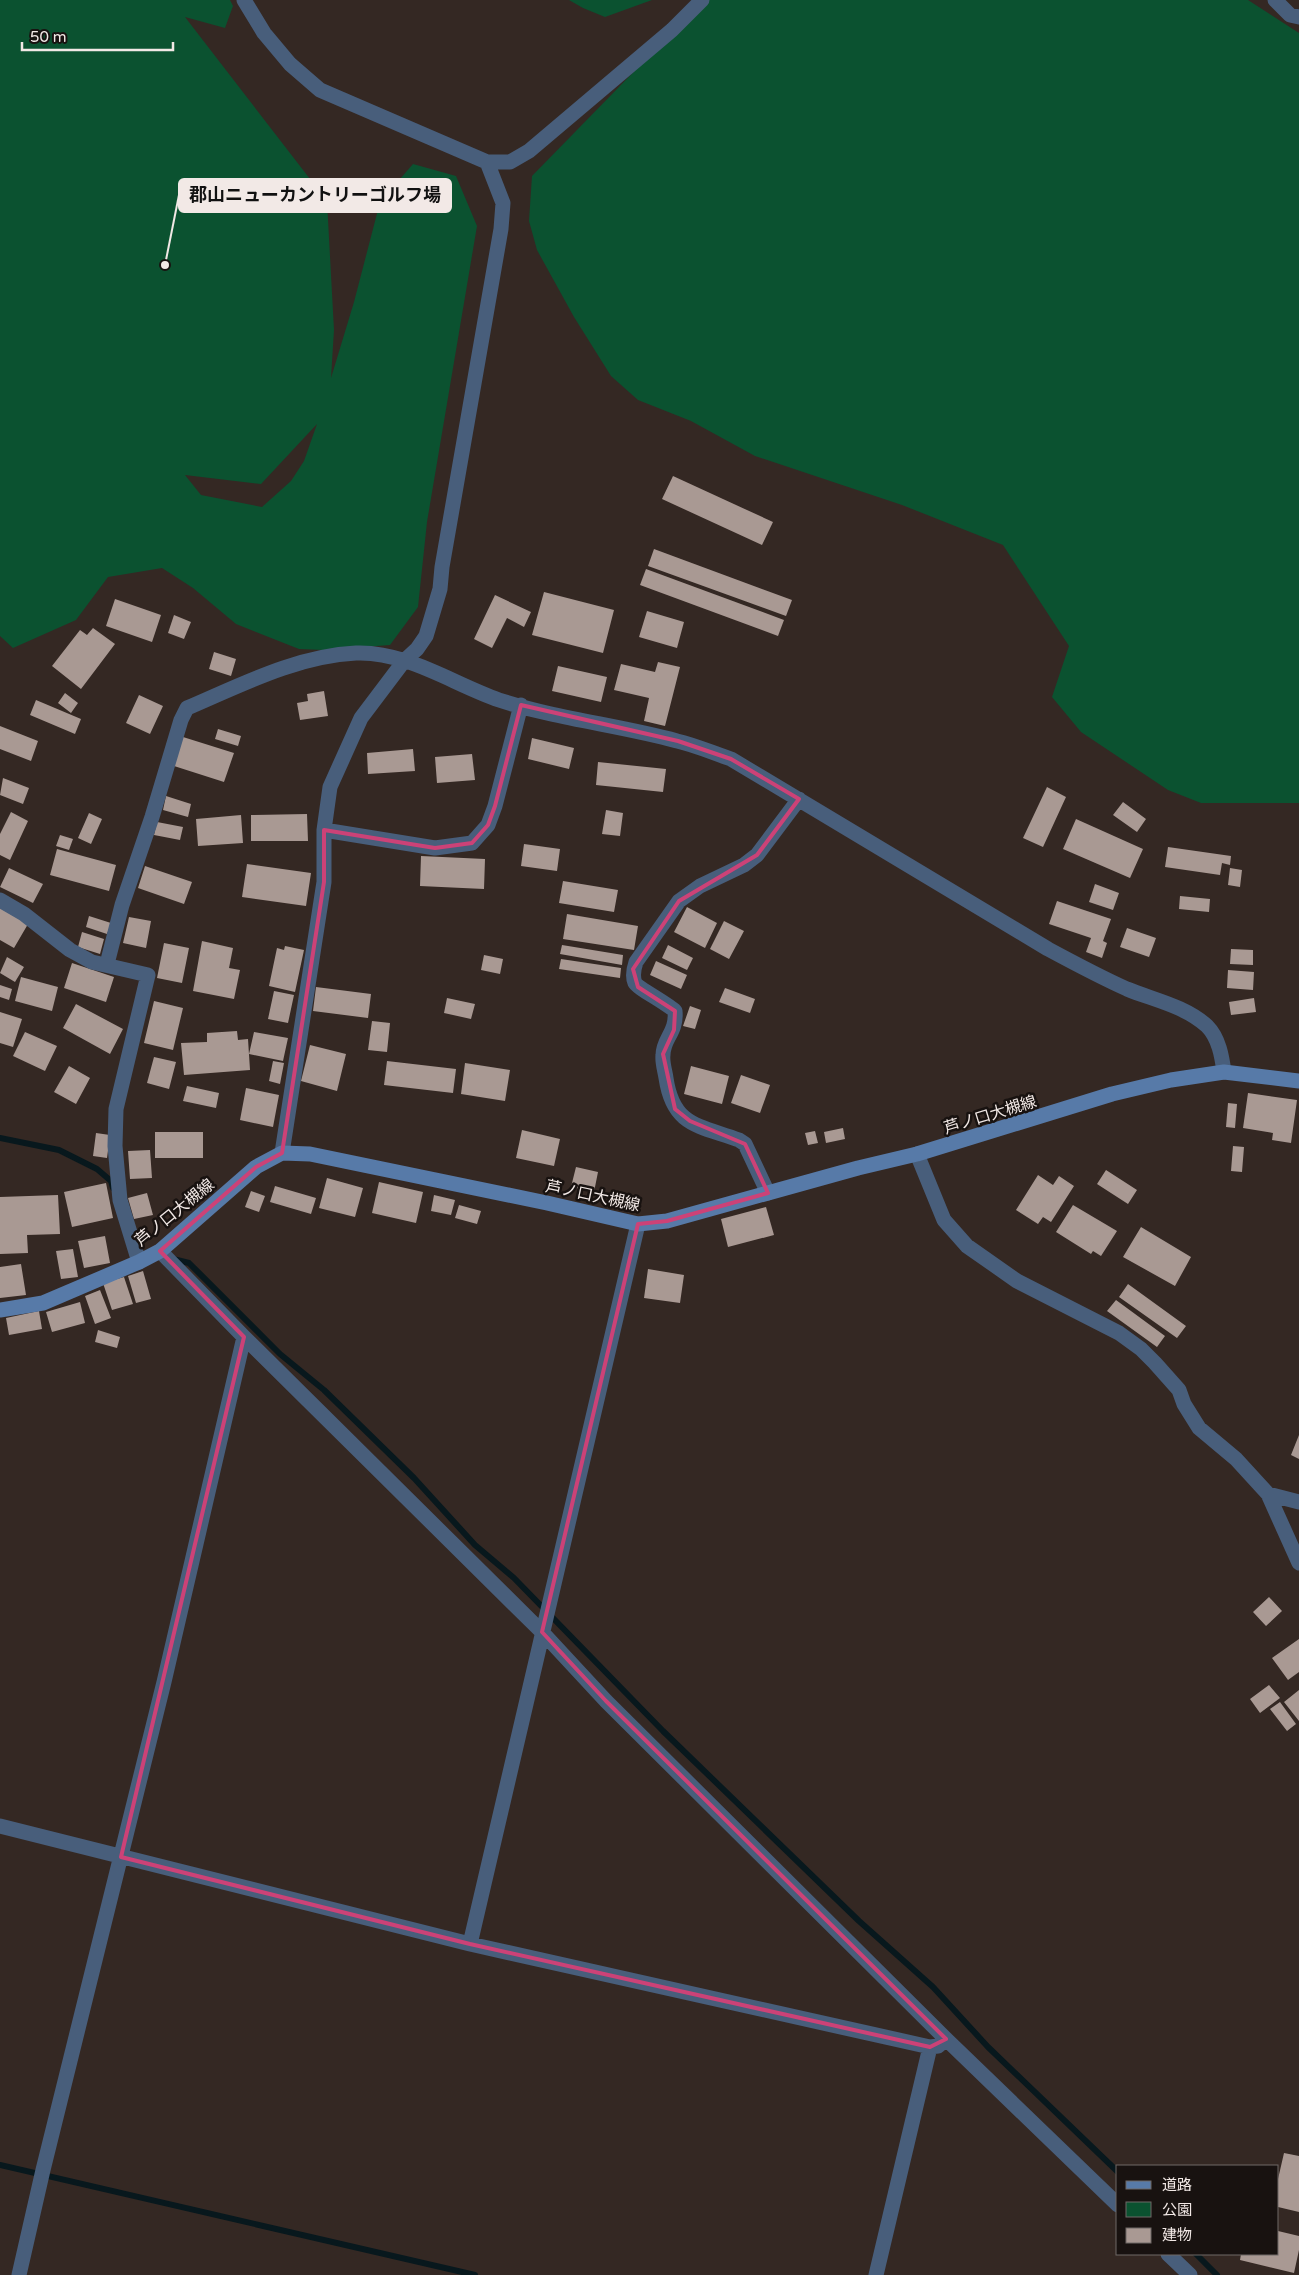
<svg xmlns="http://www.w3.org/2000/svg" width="1299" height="2275" viewBox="0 0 1299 2275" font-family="'Varela Round','Noto Sans JP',sans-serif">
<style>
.green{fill:#0b5230;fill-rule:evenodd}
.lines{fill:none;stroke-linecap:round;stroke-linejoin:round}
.stream{stroke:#08181d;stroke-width:6}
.building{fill:#a99993}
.street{stroke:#485e7b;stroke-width:15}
.secondary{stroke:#577aa8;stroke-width:15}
.marked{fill:none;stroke:#cc4277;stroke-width:4;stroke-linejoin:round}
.labels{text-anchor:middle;stroke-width:5;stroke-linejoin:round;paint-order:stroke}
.street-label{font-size:16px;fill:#f2e9e6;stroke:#181210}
.leader{fill:none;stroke:#f2e9e6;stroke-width:2}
.callout-dot{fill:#f2e9e6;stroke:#181210;stroke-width:2}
.callout{fill:#f2e9e6;stroke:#f2e9e6;stroke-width:2}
.callout-label{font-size:18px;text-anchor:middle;font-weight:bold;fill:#111}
</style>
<rect width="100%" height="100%" fill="#342823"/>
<path class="green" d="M0 0H230L233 6 225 28 185 17 327 201 334 330 331 378 354 302 380 202 413 164 456 176 477 226 427 522 418 607 390 645 324 650 299 649 236 624 193 588 162 568 108 577 76 620 13 648 0 636ZM317 424 304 461 291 481 262 507 201 495 185 475 261 484Z
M569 0H652L605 17 583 8Z
M704 0H1248L1299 33V803H1201L1168 790 1081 732 1052 697 1069 646 1003 545 902 505 755 456 691 421 638 400 611 376 574 317 537 250 529 221 532 176Z"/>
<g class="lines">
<path class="stream" d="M0 1138 59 1150 97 1169 111 1181 113 1188
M173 1259 189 1263 280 1354 324 1390 414 1478 475 1545 514 1578 663 1731 859 1921 933 1987 988 2047 1118 2172
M0 2165 475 2275
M1196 2254 1217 2275"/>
</g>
<path class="building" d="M673 476 773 522 762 545 662 499Z
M654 549 792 600 786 616 648 566Z
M646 569 784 620 778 636 640 585Z
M544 592 614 610 603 653 532 635Z
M495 595 531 612 524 627 507 618 492 648 474 639Z
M115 599 161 615 152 642 106 626Z
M647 611 684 622 677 648 639 637Z
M174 615 191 622 184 639 168 633Z
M93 628 115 644 81 689 52 666 80 630 87 635Z
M214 652 236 659 231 676 209 669Z
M658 662 680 667 665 726 644 721 649 698 614 690 621 664 655 672Z
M558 666 607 677 601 702 552 691Z
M324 691 328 716 300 720 297 703 308 701 307 694Z
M65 693 78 703 71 713 58 703Z
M139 695 163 706 150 734 126 723Z
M36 700 81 719 75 734 30 715Z
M0 726 38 741 31 761 0 749Z
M218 729 241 736 238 746 215 739Z
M183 737 234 753 224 782 174 766Z
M532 738 574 748 569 769 528 759Z
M413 749 415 771 368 774 367 753Z
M472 754 475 780 437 783 435 757Z
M598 762 666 769 663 792 596 785Z
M3 778 29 788 23 804 0 795Z
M1047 787 1066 797 1043 847 1023 838Z
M166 796 191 804 188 817 163 810Z
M1123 802 1146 819 1137 832 1113 815Z
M606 810 623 813 620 836 602 834Z
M11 812 28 821 10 860 0 855V834Z
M89 813 102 819 91 844 78 838Z
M307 814 308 841H251V815Z
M241 815 243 843 198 846 196 819Z
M1076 819 1143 849 1130 878 1063 849Z
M157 822 183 827 180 840 154 835Z
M60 835 73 839 69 850 56 846Z
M524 844 560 849 557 871 521 866Z
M1168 847 1231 856 1230 865 1222 863 1220 875 1165 867Z
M57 849 116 865 109 891 50 875Z
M421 856 485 859 484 889 420 886Z
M247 864 311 873 306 906 242 897Z
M145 866 192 882 184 904 138 888Z
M9 868 43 884 33 903 0 887Z
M1230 868 1242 870 1240 887 1228 885Z
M563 881 618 890 614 912 559 903Z
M1095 884 1119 893 1113 910 1089 902Z
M1180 896 1210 899 1209 912 1179 909Z
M1057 901 1111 919 1103 941 1107 943 1102 958 1086 952 1091 938 1049 924Z
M687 907 717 923 705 948 674 932Z
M0 908 28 924 14 948 0 940Z
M567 914 638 926 634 950 563 939Z
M89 916 111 923 107 934 86 927Z
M129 917 151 921 146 948 123 943Z
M724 921 744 931 729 959 710 949Z
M1127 928 1156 938 1149 957 1120 947Z
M82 932 104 939 100 954 78 947Z
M202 941 233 948 229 968 240 970 234 999 193 991Z
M164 943 189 948 182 983 157 978Z
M562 945 623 955 622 965 560 954Z
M668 945 693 958 687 970 662 958Z
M285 946 304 950 295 992 269 986 277 948 284 950Z
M1231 949 1253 950V965L1230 964Z
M484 955 503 959 500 974 481 970Z
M7 957 24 967 15 982 0 973Z
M561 959 621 968 620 978 559 969Z
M656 961 687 975 681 989 650 975Z
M72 963 114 977 106 1002 64 988Z
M1228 970 1254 972 1253 990 1227 988Z
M21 977 58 987 52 1011 15 1001Z
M0 985 12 989 9 1000 0 997Z
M316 987 371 994 368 1018 313 1011Z
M725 988 755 999 750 1013 719 1002Z
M274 991 294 995 288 1023 268 1019Z
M447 998 475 1004 471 1019 444 1013Z
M1254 998 1256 1012 1231 1015 1229 1002Z
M154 1001 183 1008 173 1050 144 1043Z
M76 1004 123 1029 110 1054 63 1028Z
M690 1006 701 1010 695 1029 683 1026Z
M0 1012 22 1019 13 1047 0 1043Z
M372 1021 390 1023 387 1052 368 1050Z
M237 1031 238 1040 248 1039 250 1070 184 1075 181 1043 207 1042V1033Z
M25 1032 57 1046 45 1071 13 1056Z
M254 1032 288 1038 283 1061 249 1054Z
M310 1045 346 1054 337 1091 301 1081Z
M154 1057 176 1062 169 1089 147 1083Z
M273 1061 284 1063 280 1084 269 1081Z
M387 1061 456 1069 453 1093 384 1085Z
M465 1063 510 1070 505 1101 461 1094Z
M69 1066 90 1078 76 1104 54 1092Z
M691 1066 729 1076 722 1104 684 1094Z
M741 1075 770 1085 760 1113 731 1103Z
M187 1086 219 1093 216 1108 183 1101Z
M246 1088 279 1095 273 1127 240 1120Z
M1248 1093 1297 1100 1291 1143 1272 1140 1273 1133 1243 1128Z
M1228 1103 1237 1104 1235 1128 1226 1127Z
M843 1128 845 1139 826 1143 824 1132Z
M522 1130 560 1139 554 1166 516 1158Z
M815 1131 818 1143 808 1145 805 1133Z
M155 1132H203V1158H155Z
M96 1133 110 1135 107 1158 93 1156Z
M1233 1146 1244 1147 1242 1172 1231 1171Z
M150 1150 152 1178 130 1179 128 1151Z
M576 1167 598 1172 594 1192 571 1187Z
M1106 1170 1137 1190 1128 1204 1097 1184Z
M1038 1175 1053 1185 1059 1176 1074 1186 1051 1222 1043 1217 1038 1224 1016 1210Z
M327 1178 363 1188 355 1217 319 1208Z
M379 1182 423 1192 416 1223 372 1213Z
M106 1183 113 1218 72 1227 64 1192Z
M275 1186 316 1198 311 1214 270 1202Z
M251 1191 265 1196 259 1212 245 1207Z
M147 1193 153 1215 134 1219 128 1198Z
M58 1195 60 1234 27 1235 28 1253 0 1254V1197Z
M434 1195 455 1200 451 1215 431 1211Z
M459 1205 481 1211 477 1224 455 1218Z
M1073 1205 1117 1231 1101 1256 1093 1251 1091 1254 1056 1232Z
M766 1207 774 1235 728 1247 721 1219Z
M1141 1227 1191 1257 1175 1286 1123 1257Z
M105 1236 110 1263 84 1268 78 1241Z
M73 1249 78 1277 61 1279 56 1251Z
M21 1264 26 1295 0 1298V1267Z
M648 1269 684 1275 680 1303 644 1298Z
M143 1271 151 1299 136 1303 128 1276Z
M124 1277 133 1304 112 1310 103 1283Z
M1128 1284 1186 1326 1177 1338 1119 1297Z
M100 1290 111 1318 95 1324 85 1296Z
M1116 1300 1165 1336 1157 1347 1107 1311Z
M80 1302 85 1323 52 1332 46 1312Z
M39 1311 42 1329 9 1335 6 1318Z
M98 1330 120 1337 117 1348 95 1342Z
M1299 1435V1459L1291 1455Z
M1269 1597 1282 1611 1266 1626 1253 1612Z
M1299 1639V1672L1288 1680 1272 1658Z
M1269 1685 1280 1698 1260 1713 1250 1699Z
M1299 1690V1721L1284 1702Z
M1280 1702 1296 1724 1287 1731 1270 1709Z
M1284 2153 1299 2156V2212L1278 2207V2179Z
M1278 2231 1299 2236V2250L1294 2273 1240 2260 1241 2254H1278Z"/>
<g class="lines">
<path class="street" d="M244 0 264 33 290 64 320 90 487 162H510L529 151 672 30 702 0
M1275 0 1290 15 1299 17
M324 830 435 848 472 843 488 825 495 806 521 705
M0 900 24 914 70 950 92 962 148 975 116 1109 115 1146 120 1200 139 1262
M107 964 122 905 152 817 181 720 187 708C241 685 296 656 356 653 406 651 453 684 499 700 557 719 618 725 677 741 695 745 713 753 731 759L1048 949C1074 963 1100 977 1127 989 1154 1000 1185 1006 1207 1026 1219 1038 1222 1057 1224 1072
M282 1153 324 882V830L330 787 361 718 404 661 417 649 426 636 440 589 442 567 501 229 503 203 487 162
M917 1154 944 1220 967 1246 1017 1281 1119 1333 1141 1349 1155 1363 1179 1390 1184 1404 1199 1428 1236 1459 1268 1494 1299 1563
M768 1193 745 1144 739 1140C698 1125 673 1126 666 1078 665 1071 662 1062 663 1055 663 1038 677 1033 675 1011 668 1004 636 987 635 983 632 976 634 968 636 962L679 901 700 886 744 865 757 855 799 799
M160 1251 244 1337 542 1632 606 1701 946 2039 1118 2205
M1268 1494 1299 1502
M0 1826 470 1944 930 2047 938 2046 946 2039
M470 1944 638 1224
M1168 2254 1190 2275
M19 2275 43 2170 164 1682 244 1337
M876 2275 930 2047"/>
<path class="secondary" d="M0 1310 43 1303 139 1262 160 1251 256 1167 282 1153 310 1154 547 1203 638 1224 667 1221 858 1168 917 1154 1112 1094 1171 1080 1224 1072 1299 1081"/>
</g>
<path class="marked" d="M521 705 678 741 731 759 799 799 757 855 679 901 633 969 638 987 675 1011 674 1030 663 1054 675 1109 690 1121 745 1144 768 1193 667 1221 638 1224 542 1632 606 1701 946 2039 930 2047 470 1944 121 1857 244 1337 160 1251 256 1167 282 1153 324 882V830L435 848 472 843 488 825 495 806Z"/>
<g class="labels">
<g class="street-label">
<text transform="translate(990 1114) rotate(-17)" y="6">芦ノ口大槻線</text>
<text transform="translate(593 1195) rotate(12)" y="6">芦ノ口大槻線</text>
<text transform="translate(174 1212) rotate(-39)" y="6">芦ノ口大槻線</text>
</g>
</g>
<path class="leader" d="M165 265L179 195"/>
<circle class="callout-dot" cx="165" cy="265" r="5"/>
<rect class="callout" x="179" y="179" width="272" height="33" rx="5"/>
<g class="callout-label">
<text x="315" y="201">郡山ニューカントリーゴルフ場</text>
</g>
<rect x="1116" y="2165" width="162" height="90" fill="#181210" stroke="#6f6866"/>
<rect x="1126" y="2181" width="25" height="8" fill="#577aa8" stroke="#6f6866"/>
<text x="1162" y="2190" font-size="15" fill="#f2e9e6">道路</text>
<rect x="1126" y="2202" width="25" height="15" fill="#0b5230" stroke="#6f6866"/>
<text x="1162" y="2215" font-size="15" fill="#f2e9e6">公園</text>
<rect x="1126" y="2228" width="25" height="15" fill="#a99993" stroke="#6f6866"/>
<text x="1162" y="2240" font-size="15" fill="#f2e9e6">建物</text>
<path d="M22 42v8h151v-8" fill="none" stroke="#f2e9e6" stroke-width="2.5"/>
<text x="30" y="42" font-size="15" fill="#f2e9e6" stroke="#181210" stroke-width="4" paint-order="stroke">50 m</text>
</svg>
